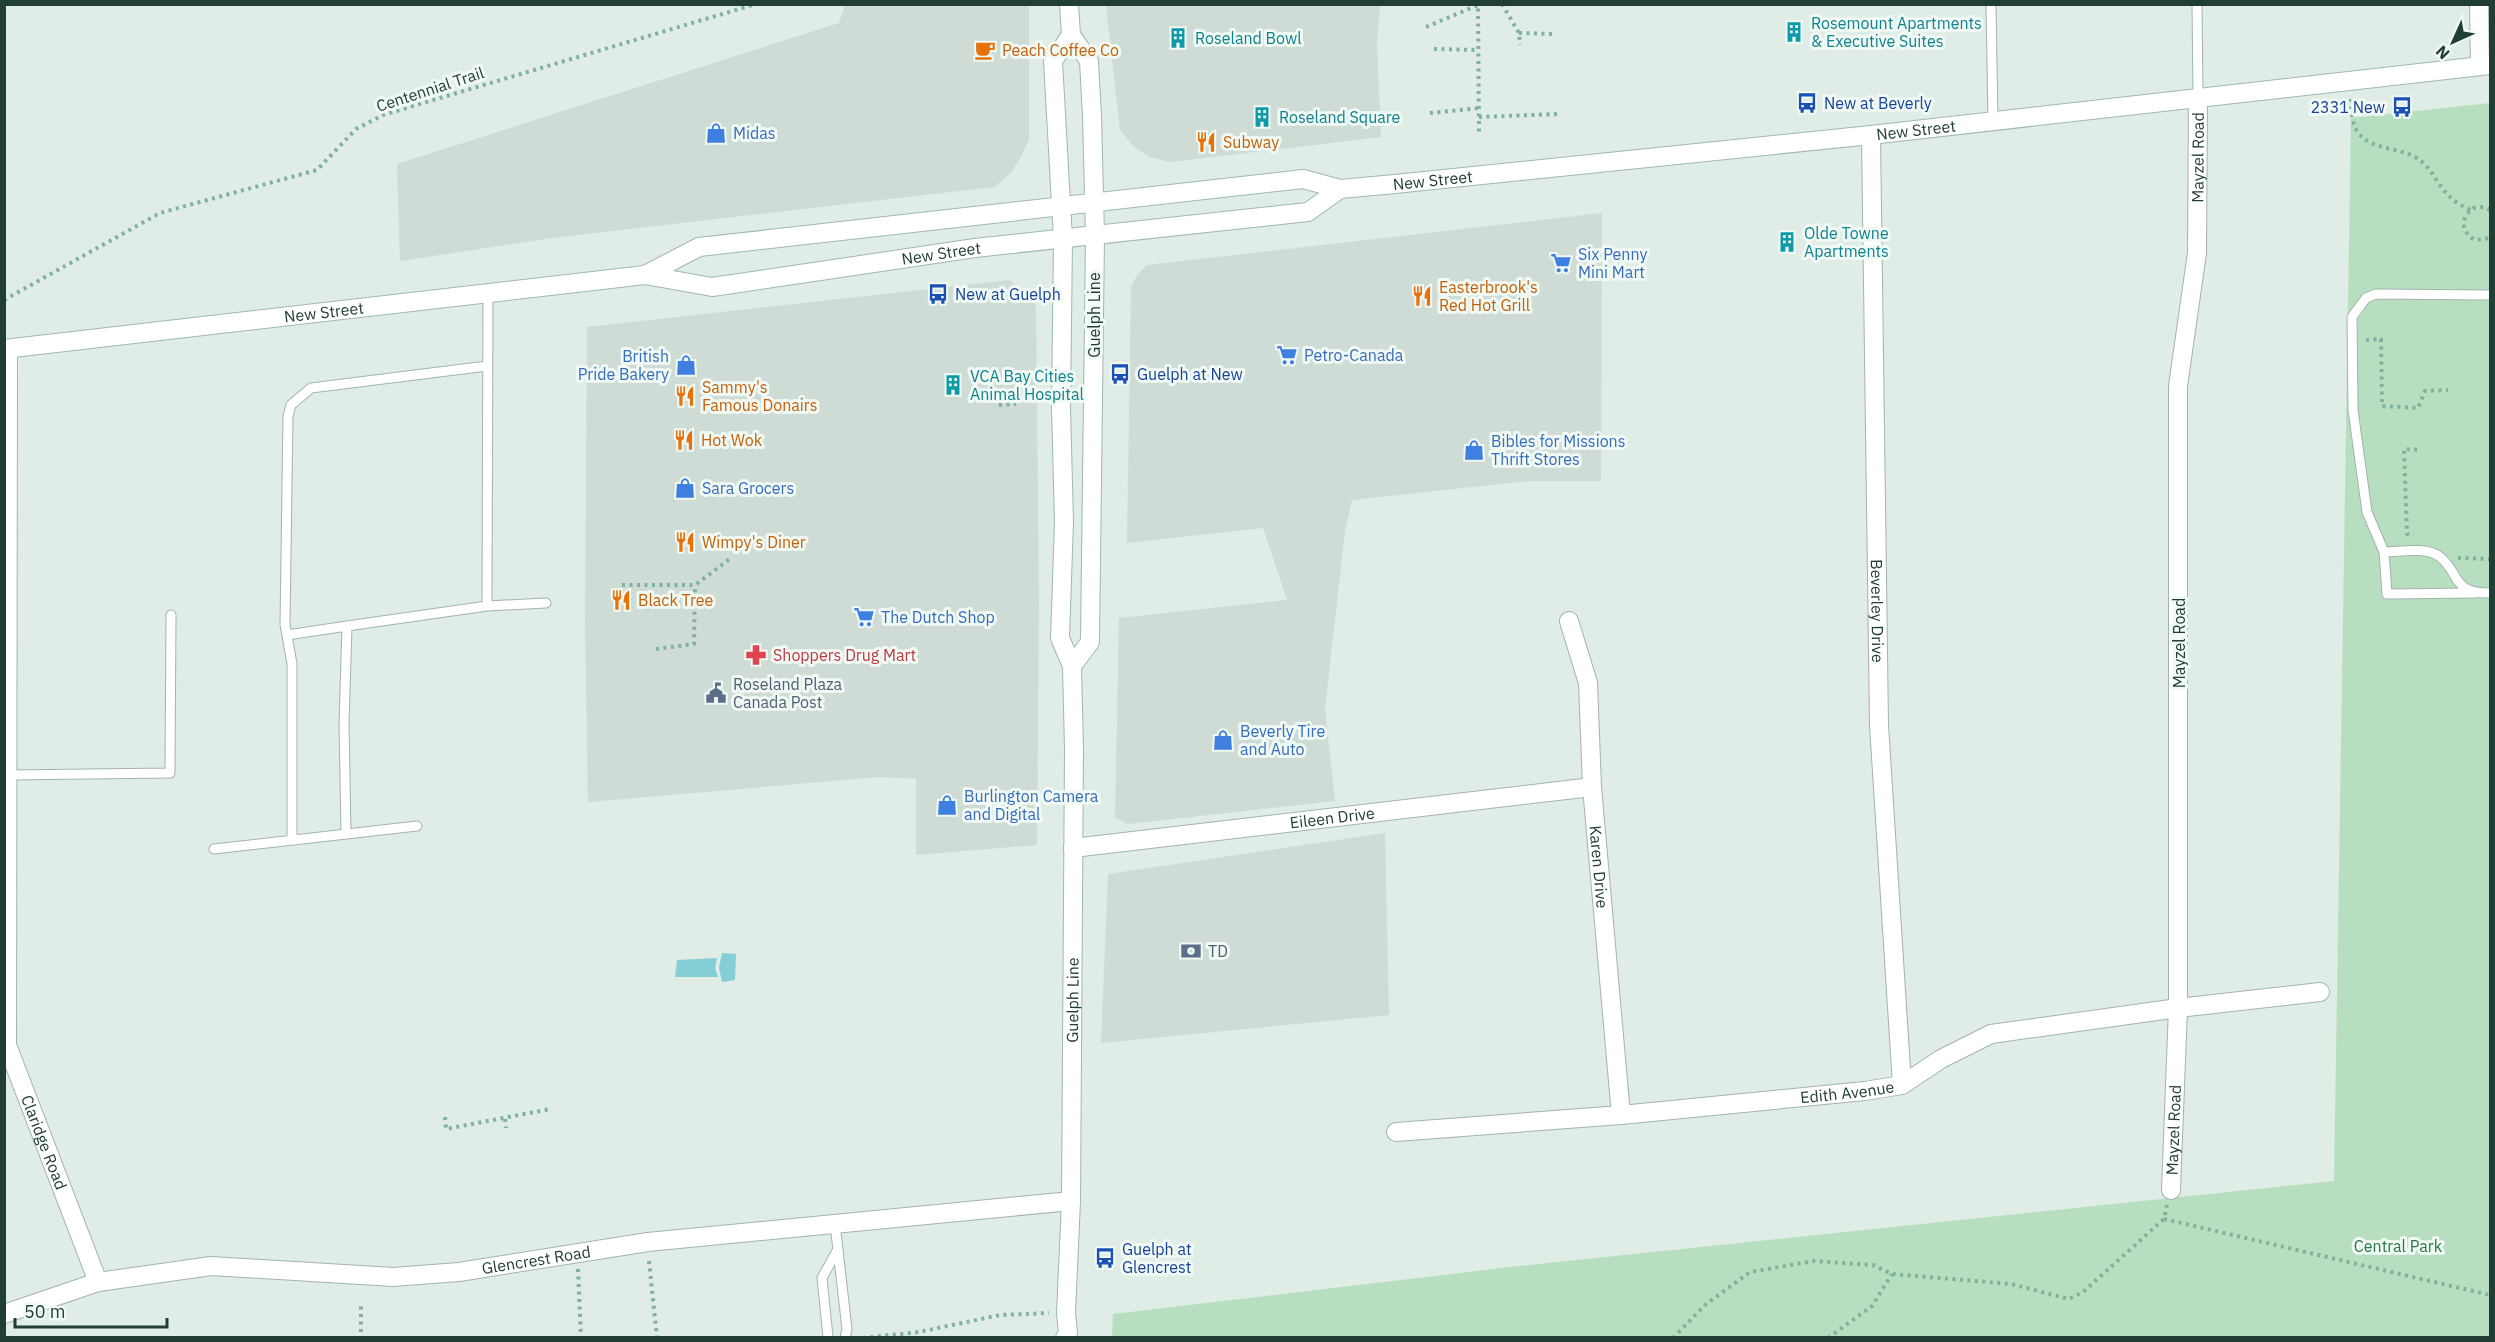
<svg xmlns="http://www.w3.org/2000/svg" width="2495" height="1342" viewBox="0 0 2495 1342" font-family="'IBM Plex Sans',sans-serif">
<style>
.built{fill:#cedcd5}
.green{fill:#b7dfbf}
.water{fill:#84ced5}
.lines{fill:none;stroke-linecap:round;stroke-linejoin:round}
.lane-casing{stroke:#a3b4ad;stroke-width:11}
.street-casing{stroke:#a3b4ad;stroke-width:20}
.secondary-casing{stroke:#9eb9ad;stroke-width:20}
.path{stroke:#7eb29e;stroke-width:4;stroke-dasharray:3 4.5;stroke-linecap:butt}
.lane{stroke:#fff;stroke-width:9}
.street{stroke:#fff;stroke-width:18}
.secondary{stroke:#fff;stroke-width:18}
.labels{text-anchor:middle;stroke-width:6;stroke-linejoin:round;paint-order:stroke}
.culture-label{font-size:16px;fill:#0d838f;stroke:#f1f9f4;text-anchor:start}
.food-label{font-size:16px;fill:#c56008;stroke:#f1f9f4;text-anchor:start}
.street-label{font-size:16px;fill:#203e34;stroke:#f1f9f4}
.transit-label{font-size:16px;fill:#164399;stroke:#f1f9f4;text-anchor:start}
.shop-label{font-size:16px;fill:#366cbe;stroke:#f1f9f4;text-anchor:start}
.health-label{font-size:16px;fill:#be3a42;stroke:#f1f9f4;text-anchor:start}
.service-label{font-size:16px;fill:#4e5e75;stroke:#f1f9f4;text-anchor:start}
.park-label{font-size:16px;fill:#277741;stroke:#f1f9f4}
</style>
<rect width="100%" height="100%" fill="#e0ece6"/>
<path class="built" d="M845 5H1029V139L1021 157 1010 174 994 187 552 238 400 261 397 164 839 23Z
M1106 5H1380L1377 44 1381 137 1170 162 1150 157 1133 146 1120 130Z
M1602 213 1601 481H1529L1352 500 1345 531 1325 708 1335 801 1128 824 1115 818 1119 618 1287 600 1263 528 1127 543 1131 287 1137 275 1147 265Z
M1010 280 1035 302 1036 311 1039 602 1037 845 916 855V779L879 777 588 802 585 624 587 327Z
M1385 833 1389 1015 1101 1043 1108 874Z"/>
<path class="green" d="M2490 103V1337L1112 1338 1113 1314 1519 1266 2334 1181 2351 118Z"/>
<path class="water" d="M722 953 736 954 735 980 722 982 719 968Z
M717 958 715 968 718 977H675L677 960Z"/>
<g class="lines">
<g class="lane-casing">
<path id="lane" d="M1991 4 1993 122
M2197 4 2198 98
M2384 552C2400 552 2426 546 2440 557 2461 574 2451 593 2490 593
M2476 593 2387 594 2384 552 2367 512 2353 410 2352 317 2366 298 2376 294 2490 295
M487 606 488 295
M287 635 347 626
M7 775 170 773 171 615
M346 833 344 723 347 626 487 606 546 603
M292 838V664L285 624 288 416 291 405 311 388 487 366
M214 849 417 826
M835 1224 847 1329 845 1338
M828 1337 822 1278 838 1249"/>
</g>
<g class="street-casing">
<g id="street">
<path d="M2479 4 2480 66"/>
<path id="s1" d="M1871 135 1879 725 1902 1085"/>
<path id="s2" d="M8 349 7 1045 98 1282"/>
<path id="s3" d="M1569 621 1588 683 1592 787 1621 1115"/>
<path id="s4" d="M1073 848 1592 787"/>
<path id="s5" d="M1396 1132 1621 1115 1865 1091 1902 1085 1941 1059 1991 1034 2178 1008 2320 992"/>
<path id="s6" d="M2171 1190 2178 1008V386L2197 253 2198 98"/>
<path id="s7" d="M4 1314 98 1282 211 1266 393 1277 459 1272 648 1242 1071 1201"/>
</g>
</g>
<g class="secondary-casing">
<g id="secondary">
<path d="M1069 4 1071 35 1089 61 1092 116 1095 236 1090 642 1072 666"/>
<path id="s8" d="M645 275 699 247 1303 179 1340 189 1395 184 1871 135 2490 65"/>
<path id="s9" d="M4 349 645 275 712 287 975 248 1308 212 1340 189"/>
<path id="s10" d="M1065 1338 1068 1333 1066 1313 1071 1201 1074 749 1072 666 1060 638 1064 522 1061 408 1063 239 1053 61 1071 35"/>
</g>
</g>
<path class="path" d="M1502 4 1519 33 1520 45
M1426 27 1478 5 1479 135
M1519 33 1553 34
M1434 49 1478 50
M2351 99C2352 110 2351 122 2357 131 2369 150 2397 147 2415 157 2439 171 2436 196 2471 210
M1430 113 1479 108
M1479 117 1558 114
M2490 210 2484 207 2473 208C2460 218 2461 232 2475 240L2490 238
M4 300 160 213 317 170 356 129 383 115 756 4
M2366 340 2381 339 2382 406 2418 408 2425 391 2448 390
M999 405 1016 404
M2409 535 2407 534 2404 449 2421 450
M2458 558 2490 559
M622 585H695L731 558
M656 649 694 644 695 585
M445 1117 446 1129 550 1109
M505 1119 506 1128
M2164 1219 2490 1295
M649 1261 657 1338
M578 1269 581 1338
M361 1332V1305
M863 1338 919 1332 1000 1315 1049 1313
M1673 1338 1705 1305 1750 1272 1814 1261 1873 1265 1892 1274 2011 1284 2069 1299 2083 1292 2164 1219 2167 1205
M1828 1338 1872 1306 1892 1274"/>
<use href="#lane" class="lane"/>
<use href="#street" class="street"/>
<use href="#secondary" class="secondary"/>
</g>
<defs>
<g id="building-bare" transform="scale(1.62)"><path d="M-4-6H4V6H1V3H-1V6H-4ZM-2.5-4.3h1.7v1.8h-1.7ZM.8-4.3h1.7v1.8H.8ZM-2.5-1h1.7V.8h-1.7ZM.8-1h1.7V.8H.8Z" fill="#0f9aa8" stroke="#f1f9f4" stroke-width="2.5" paint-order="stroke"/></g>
<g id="cafe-bare" transform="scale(1.62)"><path d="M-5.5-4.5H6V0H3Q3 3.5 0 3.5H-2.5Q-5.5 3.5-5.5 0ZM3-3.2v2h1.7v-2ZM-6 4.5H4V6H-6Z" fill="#e8710a" stroke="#f1f9f4" stroke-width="2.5" paint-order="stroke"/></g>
<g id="bus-bare" transform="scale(1.62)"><path d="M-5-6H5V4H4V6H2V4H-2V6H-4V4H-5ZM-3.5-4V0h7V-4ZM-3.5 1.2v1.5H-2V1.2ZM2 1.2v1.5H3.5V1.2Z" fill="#1a4fb4" stroke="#f1f9f4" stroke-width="2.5" paint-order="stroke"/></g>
<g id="shop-bare" transform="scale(1.62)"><path d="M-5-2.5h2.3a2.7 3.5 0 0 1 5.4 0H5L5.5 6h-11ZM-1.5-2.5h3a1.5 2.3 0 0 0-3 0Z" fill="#3f7fe0" stroke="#f1f9f4" stroke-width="2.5" paint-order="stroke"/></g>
<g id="restaurant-bare" transform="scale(1.62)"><path d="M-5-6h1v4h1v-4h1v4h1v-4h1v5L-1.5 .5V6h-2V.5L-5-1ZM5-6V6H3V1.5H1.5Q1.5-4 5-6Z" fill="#e8710a" stroke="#f1f9f4" stroke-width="2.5" paint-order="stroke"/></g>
<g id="supermarket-bare" transform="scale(1.62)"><path d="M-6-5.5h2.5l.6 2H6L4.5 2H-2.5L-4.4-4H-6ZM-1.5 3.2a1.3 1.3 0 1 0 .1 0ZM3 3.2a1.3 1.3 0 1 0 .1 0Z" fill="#3f7fe0" stroke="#f1f9f4" stroke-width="2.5" paint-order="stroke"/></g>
<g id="pharmacy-bare" transform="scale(1.62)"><path d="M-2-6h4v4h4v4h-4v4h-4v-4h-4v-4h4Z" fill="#e0444e" stroke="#f1f9f4" stroke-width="2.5" paint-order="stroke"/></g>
<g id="civic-bare" transform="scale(1.62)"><path d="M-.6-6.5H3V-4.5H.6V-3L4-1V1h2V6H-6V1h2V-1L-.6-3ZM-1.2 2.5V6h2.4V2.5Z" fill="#5c6f8a" stroke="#f1f9f4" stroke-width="2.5" paint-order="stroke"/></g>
<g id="bank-bare" transform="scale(1.62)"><path d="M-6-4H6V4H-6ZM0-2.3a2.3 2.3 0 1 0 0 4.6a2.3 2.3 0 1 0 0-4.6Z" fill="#5c6f8a" stroke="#f1f9f4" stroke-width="2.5" paint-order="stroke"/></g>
</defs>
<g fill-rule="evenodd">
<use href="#building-bare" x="1794" y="32"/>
<use href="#building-bare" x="1178" y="38"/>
<use href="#cafe-bare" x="985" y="50"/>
<use href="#bus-bare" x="1807" y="103"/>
<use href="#bus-bare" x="2402" y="107"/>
<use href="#building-bare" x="1262" y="117"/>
<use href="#shop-bare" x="716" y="133"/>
<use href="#restaurant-bare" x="1206" y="142"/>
<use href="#building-bare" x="1787" y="242"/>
<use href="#supermarket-bare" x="1561" y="263"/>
<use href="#bus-bare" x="938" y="294"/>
<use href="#restaurant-bare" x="1422" y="296"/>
<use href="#supermarket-bare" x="1287" y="355"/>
<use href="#shop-bare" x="686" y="365"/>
<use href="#bus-bare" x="1120" y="374"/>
<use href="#building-bare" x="953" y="385"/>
<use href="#restaurant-bare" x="685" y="396"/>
<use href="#restaurant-bare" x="684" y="440"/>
<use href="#shop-bare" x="1474" y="450"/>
<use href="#shop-bare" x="685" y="488"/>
<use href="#restaurant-bare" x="685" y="542"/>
<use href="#restaurant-bare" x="621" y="600"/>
<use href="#supermarket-bare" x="864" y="617"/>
<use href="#pharmacy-bare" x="756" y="655"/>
<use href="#civic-bare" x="716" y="693"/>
<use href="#shop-bare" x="1223" y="740"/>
<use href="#shop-bare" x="947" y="805"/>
<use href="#bank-bare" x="1191" y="951"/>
<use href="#bus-bare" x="1105" y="1258"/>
</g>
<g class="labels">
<g class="culture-label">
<text x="1811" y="29">Rosemount Apartments<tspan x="1811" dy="18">&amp; Executive Suites</tspan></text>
<text x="1195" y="44">Roseland Bowl</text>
<text x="1279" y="123">Roseland Square</text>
<text x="1804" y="239">Olde Towne<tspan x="1804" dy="18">Apartments</tspan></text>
<text x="970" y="382">VCA Bay Cities<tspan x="970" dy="18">Animal Hospital</tspan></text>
</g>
<g class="food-label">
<text x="1002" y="56">Peach Coffee Co</text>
<text x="1223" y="148">Subway</text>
<text x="1439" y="293">Easterbrook's<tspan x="1439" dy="18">Red Hot Grill</tspan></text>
<text x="702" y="393">Sammy's<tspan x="702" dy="18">Famous Donairs</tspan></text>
<text x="701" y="446">Hot Wok</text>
<text x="702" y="548">Wimpy's Diner</text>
<text x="638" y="606">Black Tree</text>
</g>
<g class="street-label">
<text transform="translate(430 89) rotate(-18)" y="6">Centennial Trail</text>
<text dy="6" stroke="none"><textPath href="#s8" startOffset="1286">New Street</textPath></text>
<text dy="6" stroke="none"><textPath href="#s6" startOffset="1034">Mayzel Road</textPath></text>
<text dy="6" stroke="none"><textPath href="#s8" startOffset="800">New Street</textPath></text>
<text dy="6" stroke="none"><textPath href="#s9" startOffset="945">New Street</textPath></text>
<text dy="6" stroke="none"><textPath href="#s9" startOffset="322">New Street</textPath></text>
<text transform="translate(1094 315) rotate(-90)" y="6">Guelph Line</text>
<text dy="6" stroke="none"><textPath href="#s1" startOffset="476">Beverley Drive</textPath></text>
<text transform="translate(2179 643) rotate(-90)" y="6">Mayzel Road</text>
<text dy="6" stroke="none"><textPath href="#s4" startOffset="261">Eileen Drive</textPath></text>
<text dy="6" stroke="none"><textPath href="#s3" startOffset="249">Karen Drive</textPath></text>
<text dy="6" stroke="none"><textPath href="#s10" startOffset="339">Guelph Line</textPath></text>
<text dy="6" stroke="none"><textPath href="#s5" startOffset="453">Edith Avenue</textPath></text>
<text dy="6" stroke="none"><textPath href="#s6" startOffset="60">Mayzel Road</textPath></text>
<text dy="6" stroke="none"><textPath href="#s2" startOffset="800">Claridge Road</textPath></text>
<text dy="6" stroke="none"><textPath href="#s7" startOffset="540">Glencrest Road</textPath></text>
</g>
<g class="transit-label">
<text x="1824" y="109">New at Beverly</text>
<text x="2385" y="113" text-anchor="end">2331 New</text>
<text x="955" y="300">New at Guelph</text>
<text x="1137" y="380">Guelph at New</text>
<text x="1122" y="1255">Guelph at<tspan x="1122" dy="18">Glencrest</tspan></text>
</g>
<g class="shop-label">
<text x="733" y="139">Midas</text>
<text x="1578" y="260">Six Penny<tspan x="1578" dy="18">Mini Mart</tspan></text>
<text x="1304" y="361">Petro-Canada</text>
<text x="669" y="362" text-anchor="end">British<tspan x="669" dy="18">Pride Bakery</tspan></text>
<text x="1491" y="447">Bibles for Missions<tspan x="1491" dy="18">Thrift Stores</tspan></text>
<text x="702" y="494">Sara Grocers</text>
<text x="881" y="623">The Dutch Shop</text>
<text x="1240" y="737">Beverly Tire<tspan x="1240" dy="18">and Auto</tspan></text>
<text x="964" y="802">Burlington Camera<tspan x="964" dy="18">and Digital</tspan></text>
</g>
<g class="health-label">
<text x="773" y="661">Shoppers Drug Mart</text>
</g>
<g class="service-label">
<text x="733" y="690">Roseland Plaza<tspan x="733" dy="18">Canada Post</tspan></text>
<text x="1208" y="957">TD</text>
</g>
<g class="park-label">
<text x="2398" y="1252">Central Park</text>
</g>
</g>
<rect width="2495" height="1342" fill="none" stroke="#203e34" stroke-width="12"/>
<g transform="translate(2453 42) rotate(225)" stroke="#f1f9f4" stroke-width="4.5" paint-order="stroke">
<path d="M0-4.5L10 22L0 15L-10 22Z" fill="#203e34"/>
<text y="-9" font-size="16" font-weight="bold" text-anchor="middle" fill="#203e34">N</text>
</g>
<path d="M15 1318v9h152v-9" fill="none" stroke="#203e34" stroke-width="3"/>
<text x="24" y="1318" font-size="18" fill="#203e34" stroke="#f1f9f4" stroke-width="4.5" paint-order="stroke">50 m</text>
</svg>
